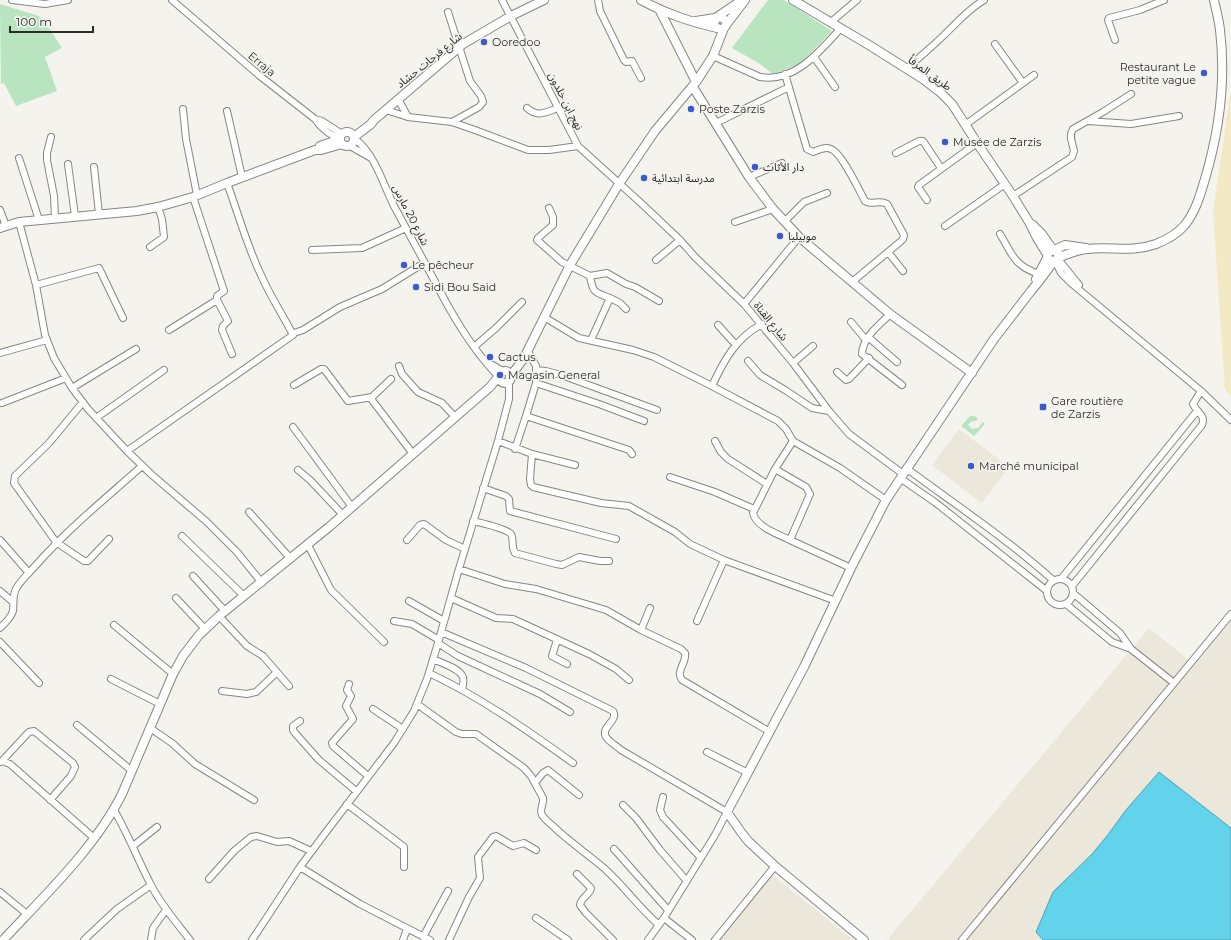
<svg xmlns="http://www.w3.org/2000/svg" width="1231" height="940" viewBox="0 0 1231 940" font-family="Montserrat,'Noto Sans Arabic',sans-serif">
<style>
.built{fill:#ebe7db}
.green{fill:#b8e4c0}
.sand{fill:#f3e9c4}
.water{fill:#62d3eb;stroke:#52a1b1}
.lines{fill:none;stroke-linecap:round;stroke-linejoin:round}
.street-casing{stroke:#878682;stroke-width:8}
.secondary-casing{stroke:#878682;stroke-width:10}
.street{stroke:#fff;stroke-width:6}
.secondary{stroke:#fff;stroke-width:8}
.poi-dot{fill:#3c5acc;stroke:#f4f3ee;stroke-width:1.5}
.labels{text-anchor:middle;stroke-width:3;stroke-linejoin:round;paint-order:stroke}
.poi-label{font-size:11px;fill:#2c2b2a;stroke:#f4f3ee;text-anchor:start}
.street-label{font-size:11px;fill:#2c2b2a;stroke:#f4f3ee}
</style>
<rect width="100%" height="100%" fill="#f4f3ee"/>
<path class="built" d="M959 429 1009 467 982 503 932 465Z
M1231 621V828L1159 772 1126 810 1107 836 1092 854 1053 892 1036 932 1043 940H887L1149 628 1195 665Z
M770 873 853 940H717Z"/>
<path class="green" d="M768 0H784L832 31 800 64 773 74 760 64 732 48Z
M0 4 39 16 47 25 62 48 45 57 57 91 16 106 4 83 1 84Z
M970 416H975L978 419 976 421H972L968 425 972 429 978 428 983 422 985 424 974 436 961 426Z"/>
<path class="sand" d="M1231 90V396L1225 389 1213 212Z"/>
<path class="water" d="M1159 772 1231 828V940H1043L1036 932 1053 892 1092 854 1107 836 1126 810Z"/>
<g class="lines">
<g class="street-casing">
<path id="street" d="M12 0 45 4 68 0
M172 0 260 76 315 119C320 127 330 136 340 138
M502 0 578 146 642 204 680 240 695 257 744 304 793 363 829 411 849 434 903 474
M598 0 600 11 624 60 626 62 632 61 641 78
M448 12 470 81 481 96 483 102 479 107 452 122
M831 22 857 0
M1115 40 1108 20 1109 18 1140 10 1164 0
M995 44 1023 83
M713 56 760 77C795 83 820 51 841 28
M814 57 835 87
M907 69C919 57 932 47 944 35 959 21 966 11 984 0
M785 74 807 149 813 152C818 150 826 146 831 149 841 152 859 190 865 201 872 206 879 199 887 204L904 235 903 239 900 242 852 282
M398 99 408 117
M527 108C538 118 546 112 558 108
M183 109 186 139 197 195
M386 110 408 117 452 122 475 130 528 150H549L578 146
M227 111 242 177
M315 119 322 121 342 134
M1088 121 1131 124 1179 116
M716 123 789 87
M965 125 1034 75
M51 137 47 153V160L54 196 55 219
M355 139C375 154 383 184 394 206 407 230 420 254 433 278 451 313 471 348 498 376
M350 146 371 158
M896 153 919 141H923L941 168
M19 158 39 220
M68 164 75 216
M94 167 99 214
M749 177 782 163
M1013 196 1072 157 1074 151C1073 144 1068 136 1073 129L1103 112 1131 94
M927 200 918 187 919 185 977 143
M549 208 553 217V225L538 238 537 240 562 262 590 276 607 273 626 284 635 287 659 301
M0 210 6 226
M785 221 804 202 827 193
M19 222 36 285 45 335 54 358 72 388 88 409 127 451 152 475 207 522 237 552 262 583
M735 222 773 209
M945 226 1005 184
M1000 234C1012 254 1014 266 1039 274
M150 247 164 237 162 219 158 207
M312 250 362 248 406 228
M888 252 903 271
M1058 259 1079 285
M656 260 680 240
M1055 261 1061 273 1071 283 1201 391 1231 420
M590 276C593 294 595 292 610 298L591 340
M36 285 99 268 123 318
M610 298 620 303 626 309
M217 300 228 321 223 326 222 330 232 354
M744 304 799 237
M890 314C880 325 863 336 862 354L902 385
M544 317 579 338 633 350 654 357 708 384 778 421 786 429 793 441
M851 322 866 340
M718 325 736 345
M169 330 217 300V296L224 291 193 197
M293 335 294 333 303 330 340 307 382 289 424 263
M868 337 897 362
M474 347 496 328 522 302
M527 350 536 366V383
M0 353 47 340
M748 361 760 375 785 390 812 408 829 411
M489 363 503 371
M793 363 813 346
M399 366 402 374 418 392 442 403 455 417
M536 370 546 371 564 376 657 410
M837 372 846 380 849 379 869 358
M391 379 372 397V400L413 454
M294 385 321 369H324L348 401 372 397
M712 386C724 360 736 338 762 324
M72 388 136 349
M83 402 49 443 15 476 14 483 56 542 84 561H88L109 539
M2 403 66 378
M526 416 536 383 599 404 644 421
M96 418 164 370
M293 427 352 507
M498 441 532 454 530 479 531 485 533 487 601 503 629 506 675 532 690 544 724 560 697 621
M715 441 721 452 728 459 767 484
M515 449 526 416 629 450 632 454
M127 451 293 335C283 315 270 296 261 275 247 246 238 213 227 183
M532 454 575 465
M906 468C956 505 1007 539 1053 580
M775 469 806 487 810 494 790 540C778 534 756 527 753 513L775 469 793 441 840 468 886 500
M298 470 310 480 343 515
M670 477 715 492 754 509
M900 478 936 503 1047 591
M483 488 506 496 509 499 510 511 514 512 616 539
M249 512 291 559
M473 521C481 523 506 528 511 534 514 539 511 547 515 553L556 564 562 565 579 557 600 561H609
M182 536 244 596
M0 540 29 573
M407 540 420 525 424 524 446 540 465 549
M790 540 851 568
M308 545 331 590 384 642
M724 560 836 601
M459 569 505 584 536 589 606 610 641 630
M193 576 225 611
M1047 592a13 13 0 1 1 26 0a13 13 0 1 1-26 0Z
M1061 579 1197 411
M1072 586 1202 425C1206 415 1197 413 1193 404L1201 391
M0 591 13 602
M1073 593 1120 633 1131 649
M176 598 205 629
M451 598 496 618 513 619 589 654 616 669 629 680
M409 601 444 621
M1066 604 1112 642 1131 649 1174 683
M650 608 641 630 681 649 685 653C687 663 675 671 682 680L770 732
M219 616 247 646 263 656 289 686
M394 621 412 624 439 640
M114 625 173 674
M0 628C5 623 11 618 13 611 14 603 12 594 17 587 22 579 30 572 37 564 69 528 106 498 142 466
M441 632 526 668 613 711C619 721 600 727 606 737 609 742 617 746 621 750L727 812 715 835 664 918 648 940
M557 640 552 656 567 664
M0 642 39 683
M438 643 458 656 540 694 570 712
M433 659C442 663 459 668 463 677 464 681 463 686 462 690
M429 673C480 697 527 730 573 763
M111 679 160 704
M349 684 347 690 351 696 346 706 353 719 332 743 333 746 368 776
M222 691 247 694 256 692 277 672
M417 704 456 732 462 734H476L524 768 531 776 543 798C544 804 539 810 542 815 545 820 551 824 555 828 571 843 589 855 605 869 625 887 639 908 659 925
M373 709 403 729
M300 721 293 726V730L295 733 319 760 356 791
M77 725 132 771
M150 728 172 743 195 764 254 800
M707 752 748 773
M2 761 27 734 29 732 34 731 73 763 75 767 71 776 50 800
M0 762 2 761 10 764 94 838
M535 783 543 773 548 770 579 795
M663 797 660 810 663 817 701 858
M347 804 404 847V867
M623 805 636 818 660 850 686 880
M114 810C128 834 138 860 151 885 161 905 176 922 190 940
M133 846 157 827
M614 849 668 910
M300 867 360 904 430 940
M577 874 591 888C590 895 581 897 580 905L586 913 613 940
M209 879 234 851 251 837 257 836 277 842 289 841 311 851
M0 892 27 914
M536 918 568 940
M664 918 692 940
M423 937 448 891
M84 940 117 909 151 885
M151 940 153 928 166 910
M252 940 300 867 323 836 394 743 414 711 427 679 438 643 458 572 498 441 509 399V380
M403 940 407 929
M449 940 469 897 480 878 478 857 493 837 496 836 513 846 524 843 536 850
M715 940 775 866
M962 940 1231 614"/>
</g>
<g class="secondary-casing">
<path id="secondary" d="M641 0C667 14 688 21 717 28
M793 0 869 45 923 79 940 92 952 104 977 143 1013 196 1029 222 1037 238 1047 254
M660 11 696 82
M717 17 742 0
M696 21 721 17 726 21C727 25 725 29 720 29L715 27 714 23 716 19
M726 25 745 0
M693 87 749 177 773 209 799 237 890 314 972 373
M340 139a7 7 0 1 1 14 0a7 7 0 1 1-14 0Z
M354 137 371 124 374 120 463 44 511 16 544 0
M320 146 340 139
M1033 225 1042 234 1053 250
M0 228 19 222 137 211 158 207 193 197 227 183 315 150H321L342 144
M1054 250 1065 245 1086 248
M1058 258C1067 254 1077 250 1087 249 1111 246 1131 253 1156 244 1166 240 1177 234 1184 226 1195 213 1200 196 1205 179 1219 132 1226 80 1220 30 1219 20 1216 10 1214 0
M1036 279 1047 258
M499 377a6 6 0 1 1 12 0a6 6 0 1 1-12 0Z
M510 377 524 358 570 265 619 184 655 131 696 82 713 56 724 28
M3 940C44 896 95 848 122 794L173 674 183 656 199 635 219 616 329 527 490 387 498 377
M864 940 775 866 748 841 741 832 727 812 804 667 851 568 886 500 994 339 1031 291 1040 280 1054 261 1058 259V253L1053 250 1049 252 1047 256 1049 260 1054 261"/>
</g>
<use href="#street" class="street"/>
<use href="#secondary" class="secondary"/>
</g>
<g class="poi-dot">
<circle cx="484" cy="42" r="4"/>
<circle cx="1204" cy="73" r="4"/>
<circle cx="691" cy="109" r="4"/>
<circle cx="945" cy="142" r="4"/>
<circle cx="755" cy="167" r="4"/>
<circle cx="644" cy="178" r="4"/>
<circle cx="780" cy="236" r="4"/>
<circle cx="404" cy="265" r="4"/>
<circle cx="416" cy="287" r="4"/>
<circle cx="490" cy="357" r="4"/>
<circle cx="500" cy="375" r="4"/>
<rect x="1039" y="403" width="8" height="8" rx="2"/>
<circle cx="971" cy="466" r="4"/>
</g>
<g class="labels">
<g class="poi-label">
<text x="492" y="46">Ooredoo</text>
<text x="1196" y="71" text-anchor="end">Restaurant Le<tspan x="1196" dy="13">petite vague</tspan></text>
<text x="699" y="113">Poste Zarzis</text>
<text x="953" y="146">Musée de Zarzis</text>
<text x="763" y="171">دار الأثاث</text>
<text x="652" y="182">مدرسة ابتدائية</text>
<text x="788" y="240">موبيليا</text>
<text x="412" y="269">Le pêcheur</text>
<text x="424" y="291">Sidi Bou Said</text>
<text x="498" y="361">Cactus</text>
<text x="508" y="379">Magasin General</text>
<text x="1051" y="405">Gare routière<tspan x="1051" dy="13">de Zarzis</tspan></text>
<text x="979" y="470">Marché municipal</text>
</g>
<g class="street-label">
<text transform="translate(429 60) rotate(-39)" y="4">شارع فرحات حشاد</text>
<text transform="translate(262 64) rotate(40)" y="4">Erraja</text>
<text transform="translate(930 73) rotate(36)" y="4">طريق المرفأ</text>
<text transform="translate(566 101) rotate(63)" y="4">نهج ابن خلدون</text>
<text transform="translate(411 215) rotate(63)" y="4">شارع 20 مارس</text>
<text transform="translate(771 321) rotate(51)" y="4">شارع القناة</text>
</g>
</g>
<path d="M10 26v6h83v-6" fill="none" stroke="#2c2b2a" stroke-width="2"/>
<text x="16" y="26" font-size="12" fill="#2c2b2a" stroke="#f4f3ee" stroke-width="3" paint-order="stroke">100 m</text>
</svg>
